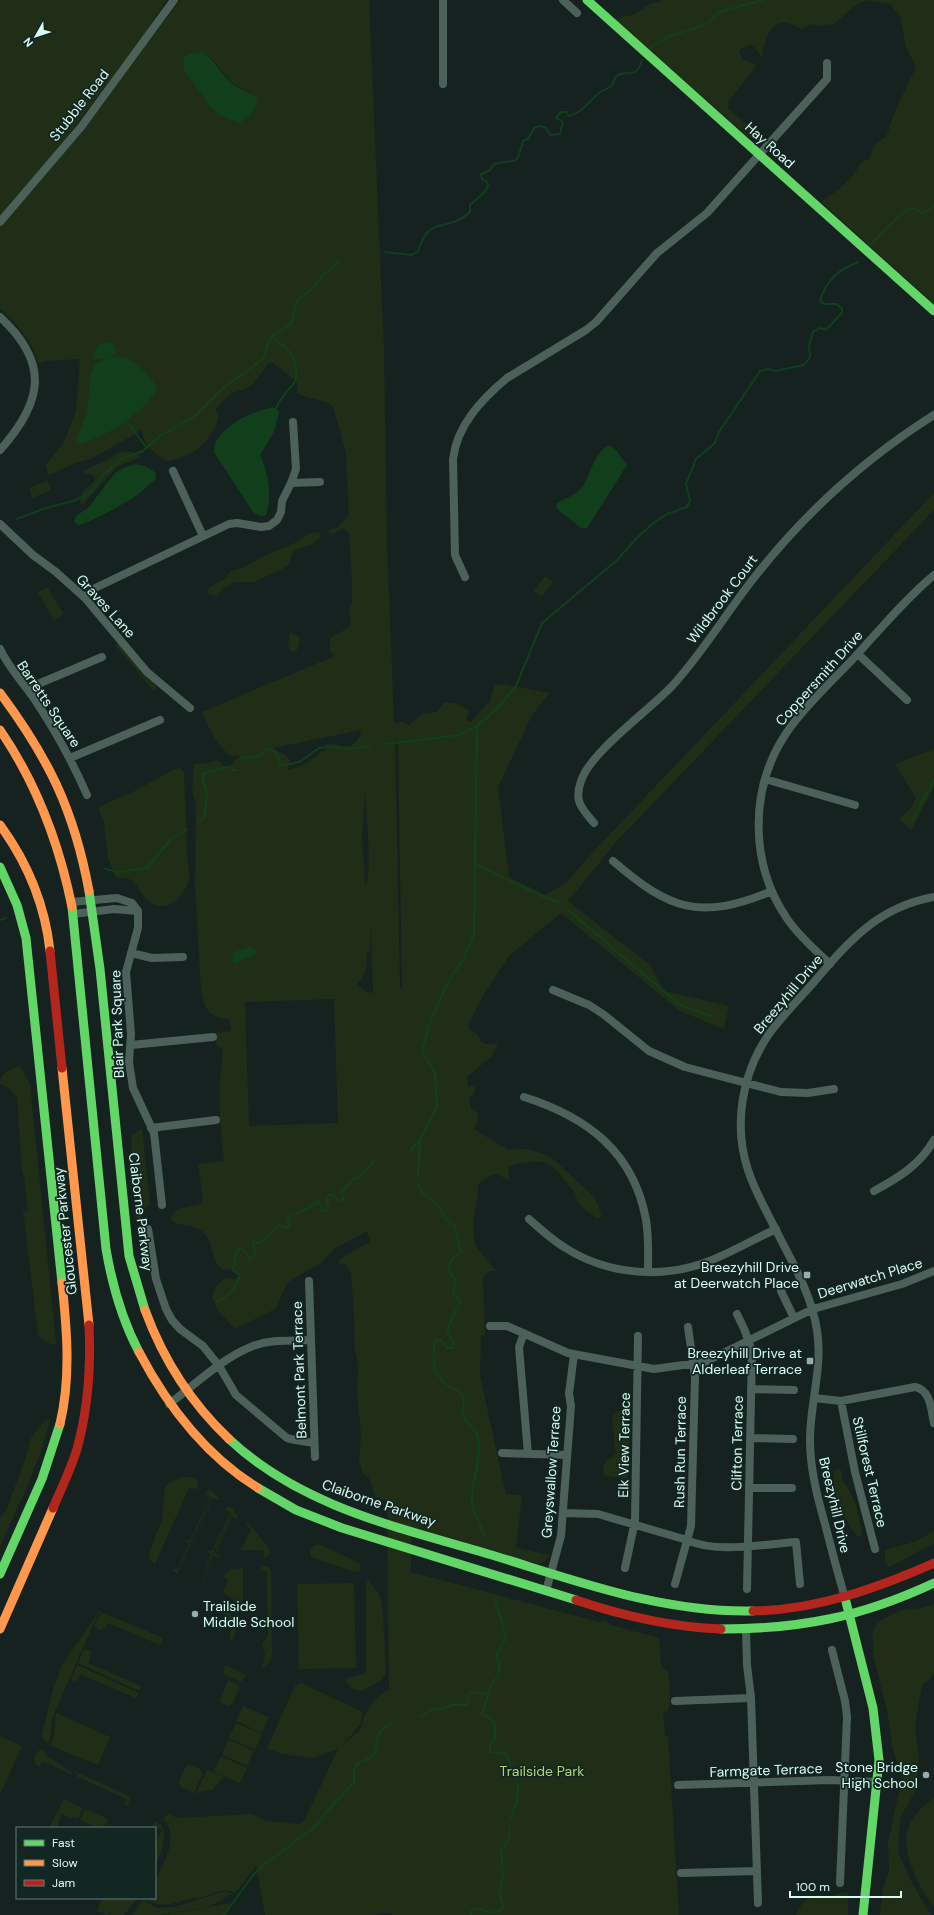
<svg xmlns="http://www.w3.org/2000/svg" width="934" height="1915" viewBox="0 0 934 1915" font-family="'DM Sans',sans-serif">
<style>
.green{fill:#202e17;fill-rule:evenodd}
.water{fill:#113f1c}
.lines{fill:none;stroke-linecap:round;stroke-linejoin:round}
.stream{stroke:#113f1c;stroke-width:2}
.street{stroke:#4c615a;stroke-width:8}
.fast{stroke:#63d668;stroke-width:9}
.slow{stroke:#ff974d;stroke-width:9}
.jam{stroke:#b3261e;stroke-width:9}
.poi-dot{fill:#96b0a9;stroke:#122622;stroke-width:1.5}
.labels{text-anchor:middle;stroke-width:3.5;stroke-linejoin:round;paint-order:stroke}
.street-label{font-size:14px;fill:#dbfcf3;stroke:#122622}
.poi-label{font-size:14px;fill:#dbfcf3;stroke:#122622;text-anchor:end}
.park-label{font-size:14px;fill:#b0d66c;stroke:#122622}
</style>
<rect width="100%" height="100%" fill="#16221f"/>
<path class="green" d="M0 0H166L142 38 61 145 0 216Z
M180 0H369L384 350 387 545 394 723 403 722 409 725 422 714 437 712 444 703C453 701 460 705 468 710L469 713 466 719 469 722C478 718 480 708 489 703L495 685 503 684 549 693 532 715 498 787 509 877 546 895 567 882 592 853 934 493V510L617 841 568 901 651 966 664 991 729 1006 724 1029 680 1011 561 913 509 956 482 997 468 1025 470 1030 477 1034 481 1042 485 1044H498L492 1056 467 1077 468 1088 471 1085 475 1088 474 1094 469 1098 471 1109 478 1114V1118L474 1129 508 1150 524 1149 533 1150 552 1158 595 1198 602 1217 596 1218C587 1211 577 1205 575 1193 550 1162 550 1156 508 1166L510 1181 497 1174 491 1175 479 1183 473 1225 475 1245 496 1271C489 1271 485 1272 483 1279L485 1335H481L480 1376 506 1494 522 1495 516 1548 550 1555 544 1562 539 1564 411 1527V1572L599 1622 605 1620 611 1625 659 1638 661 1666 668 1672C669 1682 673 1706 666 1712L663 1710 665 1736H668L679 1915H392V1913L368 1915H265L256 1866 235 1893C222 1887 216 1893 203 1897 198 1898 193 1898 188 1899 175 1903 162 1909 148 1900L149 1898H155L157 1884 155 1886V1880C164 1863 180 1836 163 1818L169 1814 177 1818 252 1814 267 1821 300 1824 304 1821 338 1749 313 1758 282 1754 267 1748 295 1686 301 1683 363 1712 360 1725 342 1745 360 1730 364 1717 374 1700 388 1689 389 1693 387 1501 375 1497 369 1478 362 1473 361 1466 359 1465 361 1434 357 1393 358 1365 354 1343 355 1329 351 1273 346 1264 340 1265 338 1262C339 1258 364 1245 370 1242L367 1231 334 1249 322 1262 288 1282 275 1309 235 1329 218 1311 212 1297 216 1286 225 1278 235 1279 238 1276 236 1272 227 1269 223 1270C211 1262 214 1242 203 1232 194 1223 174 1227 170 1218L178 1209 201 1204 203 1199 198 1164 224 1161C219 1125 218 1089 223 1053L222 1049 216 1044 215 1033 231 1031 229 1019 219 1018 209 1012 204 1003 201 990 195 886 196 804 192 791 194 764C199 763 201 764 205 763 214 762 217 757 223 766L230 767 240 755 230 756C217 744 209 729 202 712L335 656 330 651V638L348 628 351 624 349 612 352 603V582L349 533 343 528 333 534 328 533 330 529H336L349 515 346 453 333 406C322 398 308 400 297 393 296 390 298 387 297 384 296 379 279 368 273 363H269L255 381 249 387 230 394 215 410 219 416C213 441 191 459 166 461 155 454 143 444 142 430L91 459 78 462 49 475 45 466 64 442 76 411 80 359 44 361 38 363C31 339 18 325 0 309V227L78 134ZM203 52 211 58 233 84 252 93 208 104 184 70V57L190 53ZM361 730C361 736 359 738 356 742 346 752 336 741 326 745V749L303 765 287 770 290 761 287 756 273 748ZM395 741H398L402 988 400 989ZM365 791C366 807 373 877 365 886L362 837ZM371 924 373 992 368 993 357 984C366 977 368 963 366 953L370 951ZM334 999 338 1123 249 1126 245 1002Z
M661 0H934V304L821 202C838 190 852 181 861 162L869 159 874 146 887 135 895 111 916 67 906 47 900 16 890 4 867 0 854 6 834 24 819 26 811 24 801 29C774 12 765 34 762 58L757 50 751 45 741 48 739 52 742 59 757 65 730 99 727 107 755 132 756 138 749 137 613 19 633 15 651 3H659Z
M119 452H132L141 457 118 466 82 505 80 502 83 491C87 486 95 485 95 476L85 473 84 470 104 462Z
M47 481 51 490 32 498 29 488Z
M316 532 320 533 321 537 312 544 294 550 288 565 282 569 254 582H234L222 589 217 596 208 594V589C216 581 225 583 230 571L243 568 268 554 293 544 308 534Z
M545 576 553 582 542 597 534 591Z
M47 587 64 614 54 620 38 593Z
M290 632 300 638 297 650 294 652 290 650 288 646Z
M118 643 157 685 155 690H153L116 646Z
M934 749V787L911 830 899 819 910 809 916 798 895 764Z
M181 768 184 772C185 799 186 825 187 852 187 861 191 875 188 883 182 898 167 913 151 903 137 894 138 874 117 878L115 876 108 858 104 823 99 809 101 806 129 794 173 770Z
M20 1066 30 1084 56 1344C46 1344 43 1342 38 1334L23 1210 28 1212 24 1175 22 1174 17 1098 10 1089 0 1084C0 1073 10 1069 20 1066Z
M142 1129 150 1204 143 1210 141 1220 137 1221 135 1219 131 1141 132 1135Z
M624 1408H629V1473L626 1479 603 1475C604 1456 607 1464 616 1453L612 1421 614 1415Z
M45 1420H50L41 1451 30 1480 0 1547V1517L6 1511 25 1460 31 1438Z
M839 1468 842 1472V1480C855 1495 860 1517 862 1536L858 1537C843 1520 832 1493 834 1471Z
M183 1477C192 1476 200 1479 197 1489L189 1488 155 1564 149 1558V1554L162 1519 165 1487 170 1482Z
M208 1490 212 1491 219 1499 218 1500 213 1498 181 1571 212 1498 211 1497 177 1574 172 1569H178L189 1544 184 1540 190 1541 210 1497 205 1494Z
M227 1507 233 1508 238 1517 237 1519 232 1517 216 1553 221 1557 214 1556 203 1581 207 1583 202 1582 232 1513H231L201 1580 211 1554 206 1551H212L230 1512 225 1510Z
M248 1523 268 1547 270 1552 267 1557H264L263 1550H241L251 1529 245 1525Z
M934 1531V1543L895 1564 888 1567 885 1563V1550L914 1542Z
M314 1545H321L355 1561 360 1564 361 1569 359 1572 352 1571 311 1557 310 1551Z
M262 1566 268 1567 271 1570 272 1654 270 1662 262 1668 265 1654 262 1644 268 1636 267 1571H260Z
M243 1568V1610L235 1601 223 1592 228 1580 223 1577 231 1569Z
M368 1579 380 1596 383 1614 386 1673 380 1681 361 1691 351 1688 345 1679 366 1673V1586Z
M354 1583 356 1668 299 1669 297 1584Z
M210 1600C226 1608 244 1620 232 1641L229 1639C235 1621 224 1611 208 1605Z
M934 1604V1672L929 1680 922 1685 915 1726 919 1761 916 1790 900 1818 898 1852 912 1883 931 1915H880L883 1890 889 1871 888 1843 898 1796 903 1783 892 1746 888 1715 873 1655C875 1646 871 1638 873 1630 876 1621 896 1612 904 1610 915 1608 924 1609 934 1604Z
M100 1610 101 1612 97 1616 52 1718 51 1734 48 1743 44 1740 42 1735 53 1689 62 1665Z
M103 1613 163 1638 160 1645 108 1623 106 1628 104 1627 101 1630 94 1627 99 1616Z
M84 1649 92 1652 88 1663 141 1686 139 1691 78 1663Z
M77 1665 139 1693 136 1698 80 1674 76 1682 71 1680Z
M225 1665 246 1675 241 1682 243 1683 223 1674Z
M228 1680 238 1684 240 1689 237 1692 233 1704 228 1706 219 1702Z
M243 1706 269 1717 262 1733 236 1721Z
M56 1713 110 1737 98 1765 50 1745 54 1736Z
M236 1723 262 1734 255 1750 229 1738Z
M0 1736 22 1746 0 1795Z
M228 1739 254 1751 247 1766 222 1755Z
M43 1750 47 1756 73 1773V1775L42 1761 40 1766 36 1765 34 1757 38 1751Z
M221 1756 247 1768 240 1783 214 1772Z
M187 1764 200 1769 202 1775 194 1793 181 1787 179 1782Z
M68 1768 131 1797 127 1806 124 1804 126 1799 78 1777 76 1773Z
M207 1770 224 1777 212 1790 196 1793Z
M934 1797V1907C918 1885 897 1849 911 1822 916 1812 925 1805 934 1797Z
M64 1799 83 1808 78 1819 73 1817 72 1819 61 1814 57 1828H49Z
M85 1809 108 1819 104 1827 98 1828 80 1820Z
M155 1821 162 1826C167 1840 161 1853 155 1865V1840H157L162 1830 153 1825Z
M225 1891 234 1895H228L222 1900 207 1907 159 1915H132L143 1900 157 1908 175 1907Z
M843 1892 848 1893V1915H796C800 1902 813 1890 827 1898Z
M102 1898H137L124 1915H110L111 1909 108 1915 97 1911Z
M229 1903V1911L226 1915H165Z"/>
<path class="water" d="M203 52C214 60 221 73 231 83 240 90 249 90 258 100L249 117 239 123 220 115 208 104 184 70V57L190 53Z
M106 342 113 344 116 349V353L111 356 112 358C130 352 148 374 158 388 142 414 109 435 80 444L76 440 87 412 91 373 95 364 105 360V358L94 359 93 354 98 345Z
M271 408H276L279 412 274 432 260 455C269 475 272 494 266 515L260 516 253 512 214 452C213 430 251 411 271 408Z
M609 445 615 449 627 465 587 528H581L557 509 556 504C565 498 577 495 583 486 592 472 593 454 609 445Z
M136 464 147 467 156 473V479C150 483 145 489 140 493 131 500 85 526 77 525L74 521 76 516 88 508 115 473 126 467Z
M250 947 256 950V953L237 963 234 962 232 956 234 952Z"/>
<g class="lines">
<path class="stream" d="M650 48 667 37 704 25 711 21 716 14 726 10 763 0
M870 245C883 233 896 216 912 207L923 214 934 206
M385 252 412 255 418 251C430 213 447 234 470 212V205C477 198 484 195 488 186L487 182 482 179 481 174 490 170 494 164C520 158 515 168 523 141L528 139 534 128 540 126 546 128 550 135 560 134 563 122 556 118 561 112H566L569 116C581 114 589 101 598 94 602 90 609 89 612 85 614 82 614 77 618 75 628 70 637 79 642 60
M271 337C276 341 282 344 286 348 294 356 300 373 294 383 287 392 281 397 276 408
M126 421 147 448
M17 519 43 509 73 501 85 496 95 488 103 475 122 459 143 451 160 436 194 417 222 389 263 359 271 337 291 324 296 303 301 297 310 291 325 273 340 261
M386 744 458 735 476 727
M241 761 243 758 260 756 267 749 273 750 278 756 279 765 291 764 301 761 319 748 328 747 351 749 370 746
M912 821 934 780
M198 822 204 818C205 809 208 799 206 791 205 785 202 781 203 774L230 766 233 770H237
M475 864 544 897 558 902
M105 869 119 872 147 868 171 839 187 829
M569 911 680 1005 711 1016
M0 920 6 918
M411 1150 420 1140
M418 1177 420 1140 437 1106 435 1073 422 1051 430 1022 449 980 464 959 474 934 477 726 497 709 516 686 542 623 616 561 636 539 652 524 667 514 687 507 690 500 686 484 696 459 715 443 719 432 760 371 768 369 776 371 804 365 810 357 809 345 813 332 820 328 826 330 842 313V309L837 304H824L820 301C827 279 837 271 858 262
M419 1186 422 1192 439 1207 446 1219 455 1226 461 1253 454 1256 448 1266 450 1273 456 1280 453 1292 460 1302C456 1311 448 1322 448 1331 449 1338 455 1341 453 1348H447L441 1340 435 1341C432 1359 432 1376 450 1387 453 1389 458 1390 460 1392 468 1399 461 1407 463 1415 465 1424 474 1426 477 1435 484 1457 471 1480 472 1502 473 1513 481 1526 485 1536
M217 1301C229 1297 236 1288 240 1275L233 1270 237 1250 240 1248 244 1250 250 1259 256 1255 253 1244 263 1241 279 1225 285 1228 289 1227 288 1218C296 1211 308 1211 316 1202H319L322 1210 326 1211 328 1207 327 1198 329 1195H333L339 1201 344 1199 341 1193 350 1183 351 1180 360 1177 374 1161
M495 1599 506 1637C504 1645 498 1649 496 1658L500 1663 498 1675 491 1686 482 1714 493 1720 495 1726V1739L490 1744V1752L507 1754 512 1772 518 1786 517 1801 511 1818
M421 1716 431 1710 445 1708 452 1705H467L470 1692 489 1694
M224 1915 253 1875 265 1864 316 1826 328 1810 350 1787 354 1782V1769L357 1764 374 1756C379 1739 374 1731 393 1723
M471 1915V1911C478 1906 484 1911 491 1913L501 1910 503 1906 499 1891 503 1877 501 1851 509 1840 510 1826"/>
<path class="street" d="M443 0V84
M563 0 577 13
M0 222 81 127 174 0
M0 317C50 363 43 402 0 450
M293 422 296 469 291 483 320 482
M173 471 203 536
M0 524 33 555 56 572 85 598 147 672 190 708
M465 577 455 555 453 459C457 425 482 399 507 378L586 330 596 322 657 253 707 213 827 79V63
M85 598 93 589 229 524 237 523 261 527 269 526 277 520 281 512 282 501 291 483
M0 649C10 670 22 681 35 700 55 730 72 761 87 795
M858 654 907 700
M29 691 38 684 102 657
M70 758 160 720
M765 779 855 805
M594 823C581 808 574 801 581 781 591 751 650 710 673 685 704 651 728 610 757 574 807 511 866 458 934 415
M613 861C670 910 700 921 772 891
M71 902 117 898 132 903 138 911V928L126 972 131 1034 129 1062 133 1088 154 1133 162 1205
M73 914 114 909 138 911
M131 953 152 958 183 957
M830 964C815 950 800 937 788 920 749 864 749 788 787 732 805 706 830 683 852 660 879 631 904 600 934 575
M553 990 589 1005 603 1014 649 1051 685 1067 781 1092 808 1093 834 1089
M131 1045 213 1037
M524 1097C587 1117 634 1152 646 1220 649 1237 648 1255 648 1272
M151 1128 216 1120
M874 1191C898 1178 920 1165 934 1140
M529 1219C540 1229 551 1239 564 1247 605 1274 659 1279 704 1263 729 1254 752 1240 776 1229
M148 1229 156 1279 166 1309 172 1320 180 1329 203 1346 219 1366 236 1395 287 1438 295 1440 314 1443
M309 1281 315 1457
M781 1291 794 1318
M737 1314 745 1331 752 1352 747 1589
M490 1326H507L568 1353 654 1369 705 1362 813 1309 902 1284 934 1271
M524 1333 519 1347 528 1454
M751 1389 794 1390
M814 1398 841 1401 915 1387C931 1390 931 1410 934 1423
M841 1401 855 1472 875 1549
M169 1404C196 1384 222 1358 253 1346 271 1339 292 1341 311 1340
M750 1438 793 1439
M502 1453 567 1455
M749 1488H792
M563 1513 598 1514 687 1540C717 1554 764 1544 796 1542L800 1584
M625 1568 635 1521 638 1336
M675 1584 691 1526 695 1377 688 1327
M546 1591 561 1536 571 1406 569 1394 574 1354
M845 1598C838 1574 831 1548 825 1524 817 1496 810 1468 810 1440 810 1403 823 1367 817 1330 812 1298 796 1269 781 1240 770 1217 756 1195 748 1170 733 1125 742 1073 769 1034 782 1016 799 999 814 982 849 941 878 907 934 897
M746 1630 747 1665 751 1698 758 1903
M832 1650 845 1701 847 1717 840 1883
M675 1701 751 1698
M678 1785 829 1780 878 1782
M681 1873 757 1871"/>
<path class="fast" d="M587 0 934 311
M0 867 17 905 26 938 62 1283
M89 891 100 969 129 1256 145 1310
M72 907 106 1249C112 1284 122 1320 139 1352
M229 1439C302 1508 402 1528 495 1556 580 1582 663 1613 753 1611
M258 1488 296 1510 342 1528 576 1600
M0 1574 42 1479 60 1424
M845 1598 873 1708 879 1760 863 1915
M721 1629C801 1629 861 1617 934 1583"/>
<path class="slow" d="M0 693C49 759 74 810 89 891
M0 730C37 784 59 843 72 907
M0 825C27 862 45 905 50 951
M62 1068 89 1325
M145 1310C163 1359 192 1404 229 1439
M139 1352C167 1405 206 1456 258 1488
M60 1424C71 1378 67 1330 62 1283
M0 1629 53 1508"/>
<path class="jam" d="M50 951 62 1068
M53 1508C61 1489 71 1469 77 1449 88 1409 91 1366 89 1325
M576 1600C623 1616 671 1627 721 1629
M753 1611C817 1610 877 1588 934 1563"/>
</g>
<g class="poi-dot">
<rect x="803" y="1271" width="8" height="8" rx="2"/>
<rect x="806" y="1357" width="8" height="8" rx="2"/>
<circle cx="195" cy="1614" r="4"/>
<circle cx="926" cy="1775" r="4"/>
</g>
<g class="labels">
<g class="street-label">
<text transform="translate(79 105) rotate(-52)" y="5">Stubble Road</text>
<text transform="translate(770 145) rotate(42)" y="5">Hay Road</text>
<text transform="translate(722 599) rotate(-53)" y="5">Wildbrook Court</text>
<text transform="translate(106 606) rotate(48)" y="5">Graves Lane</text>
<text transform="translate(819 678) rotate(-48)" y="5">Coppersmith Drive</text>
<text transform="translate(49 704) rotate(56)" y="5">Barretts Square</text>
<text transform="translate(788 994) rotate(-50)" y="5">Breezyhill Drive</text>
<text transform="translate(117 1024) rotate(-92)" y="5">Blair Park Square</text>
<text transform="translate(141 1212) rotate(83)" y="5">Claiborne Parkway</text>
<text transform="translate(65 1231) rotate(-96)" y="5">Gloucester Parkway</text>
<text transform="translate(870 1278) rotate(-17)" y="5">Deerwatch Place</text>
<text transform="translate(299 1370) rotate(-92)" y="5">Belmont Park Terrace</text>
<text transform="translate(737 1443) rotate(-89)" y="5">Clifton Terrace</text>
<text transform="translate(624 1445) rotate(-89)" y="5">Elk View Terrace</text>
<text transform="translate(680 1452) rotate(-89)" y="5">Rush Run Terrace</text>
<text transform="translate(551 1472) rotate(-86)" y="5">Greyswallow Terrace</text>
<text transform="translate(870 1472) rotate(77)" y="5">Stillforest Terrace</text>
<text transform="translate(379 1503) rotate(19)" y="5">Claiborne Parkway</text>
<text transform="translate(835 1505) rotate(77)" y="5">Breezyhill Drive</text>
<text transform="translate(766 1770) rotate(-2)" y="5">Farmgate Terrace</text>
</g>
<g class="poi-label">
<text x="799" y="1272">Breezyhill Drive<tspan x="799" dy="16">at Deerwatch Place</tspan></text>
<text x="802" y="1358">Breezyhill Drive at<tspan x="802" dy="16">Alderleaf Terrace</tspan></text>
<text x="203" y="1611" text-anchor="start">Trailside<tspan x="203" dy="16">Middle School</tspan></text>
<text x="918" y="1772">Stone Bridge<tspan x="918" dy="16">High School</tspan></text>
</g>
<g class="park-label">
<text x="542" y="1776">Trailside Park</text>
</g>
</g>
<rect x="16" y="1827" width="140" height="72" fill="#122622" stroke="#627c76"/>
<rect x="24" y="1840" width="20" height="6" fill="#63d668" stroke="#627c76"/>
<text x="52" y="1847" font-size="12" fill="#dbfcf3">Fast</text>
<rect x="24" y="1860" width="20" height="6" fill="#ff974d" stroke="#627c76"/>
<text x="52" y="1867" font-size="12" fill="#dbfcf3">Slow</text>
<rect x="24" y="1880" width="20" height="6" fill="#b3261e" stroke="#627c76"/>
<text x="52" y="1887" font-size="12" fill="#dbfcf3">Jam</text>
<g transform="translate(36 36) rotate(231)" stroke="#122622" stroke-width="3" paint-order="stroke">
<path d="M0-3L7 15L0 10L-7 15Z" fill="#dbfcf3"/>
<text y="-6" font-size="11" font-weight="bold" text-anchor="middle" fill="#dbfcf3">N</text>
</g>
<path d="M790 1891v6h111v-6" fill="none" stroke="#dbfcf3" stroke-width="2"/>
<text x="796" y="1891" font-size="12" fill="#dbfcf3" stroke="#122622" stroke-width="3" paint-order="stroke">100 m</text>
</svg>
